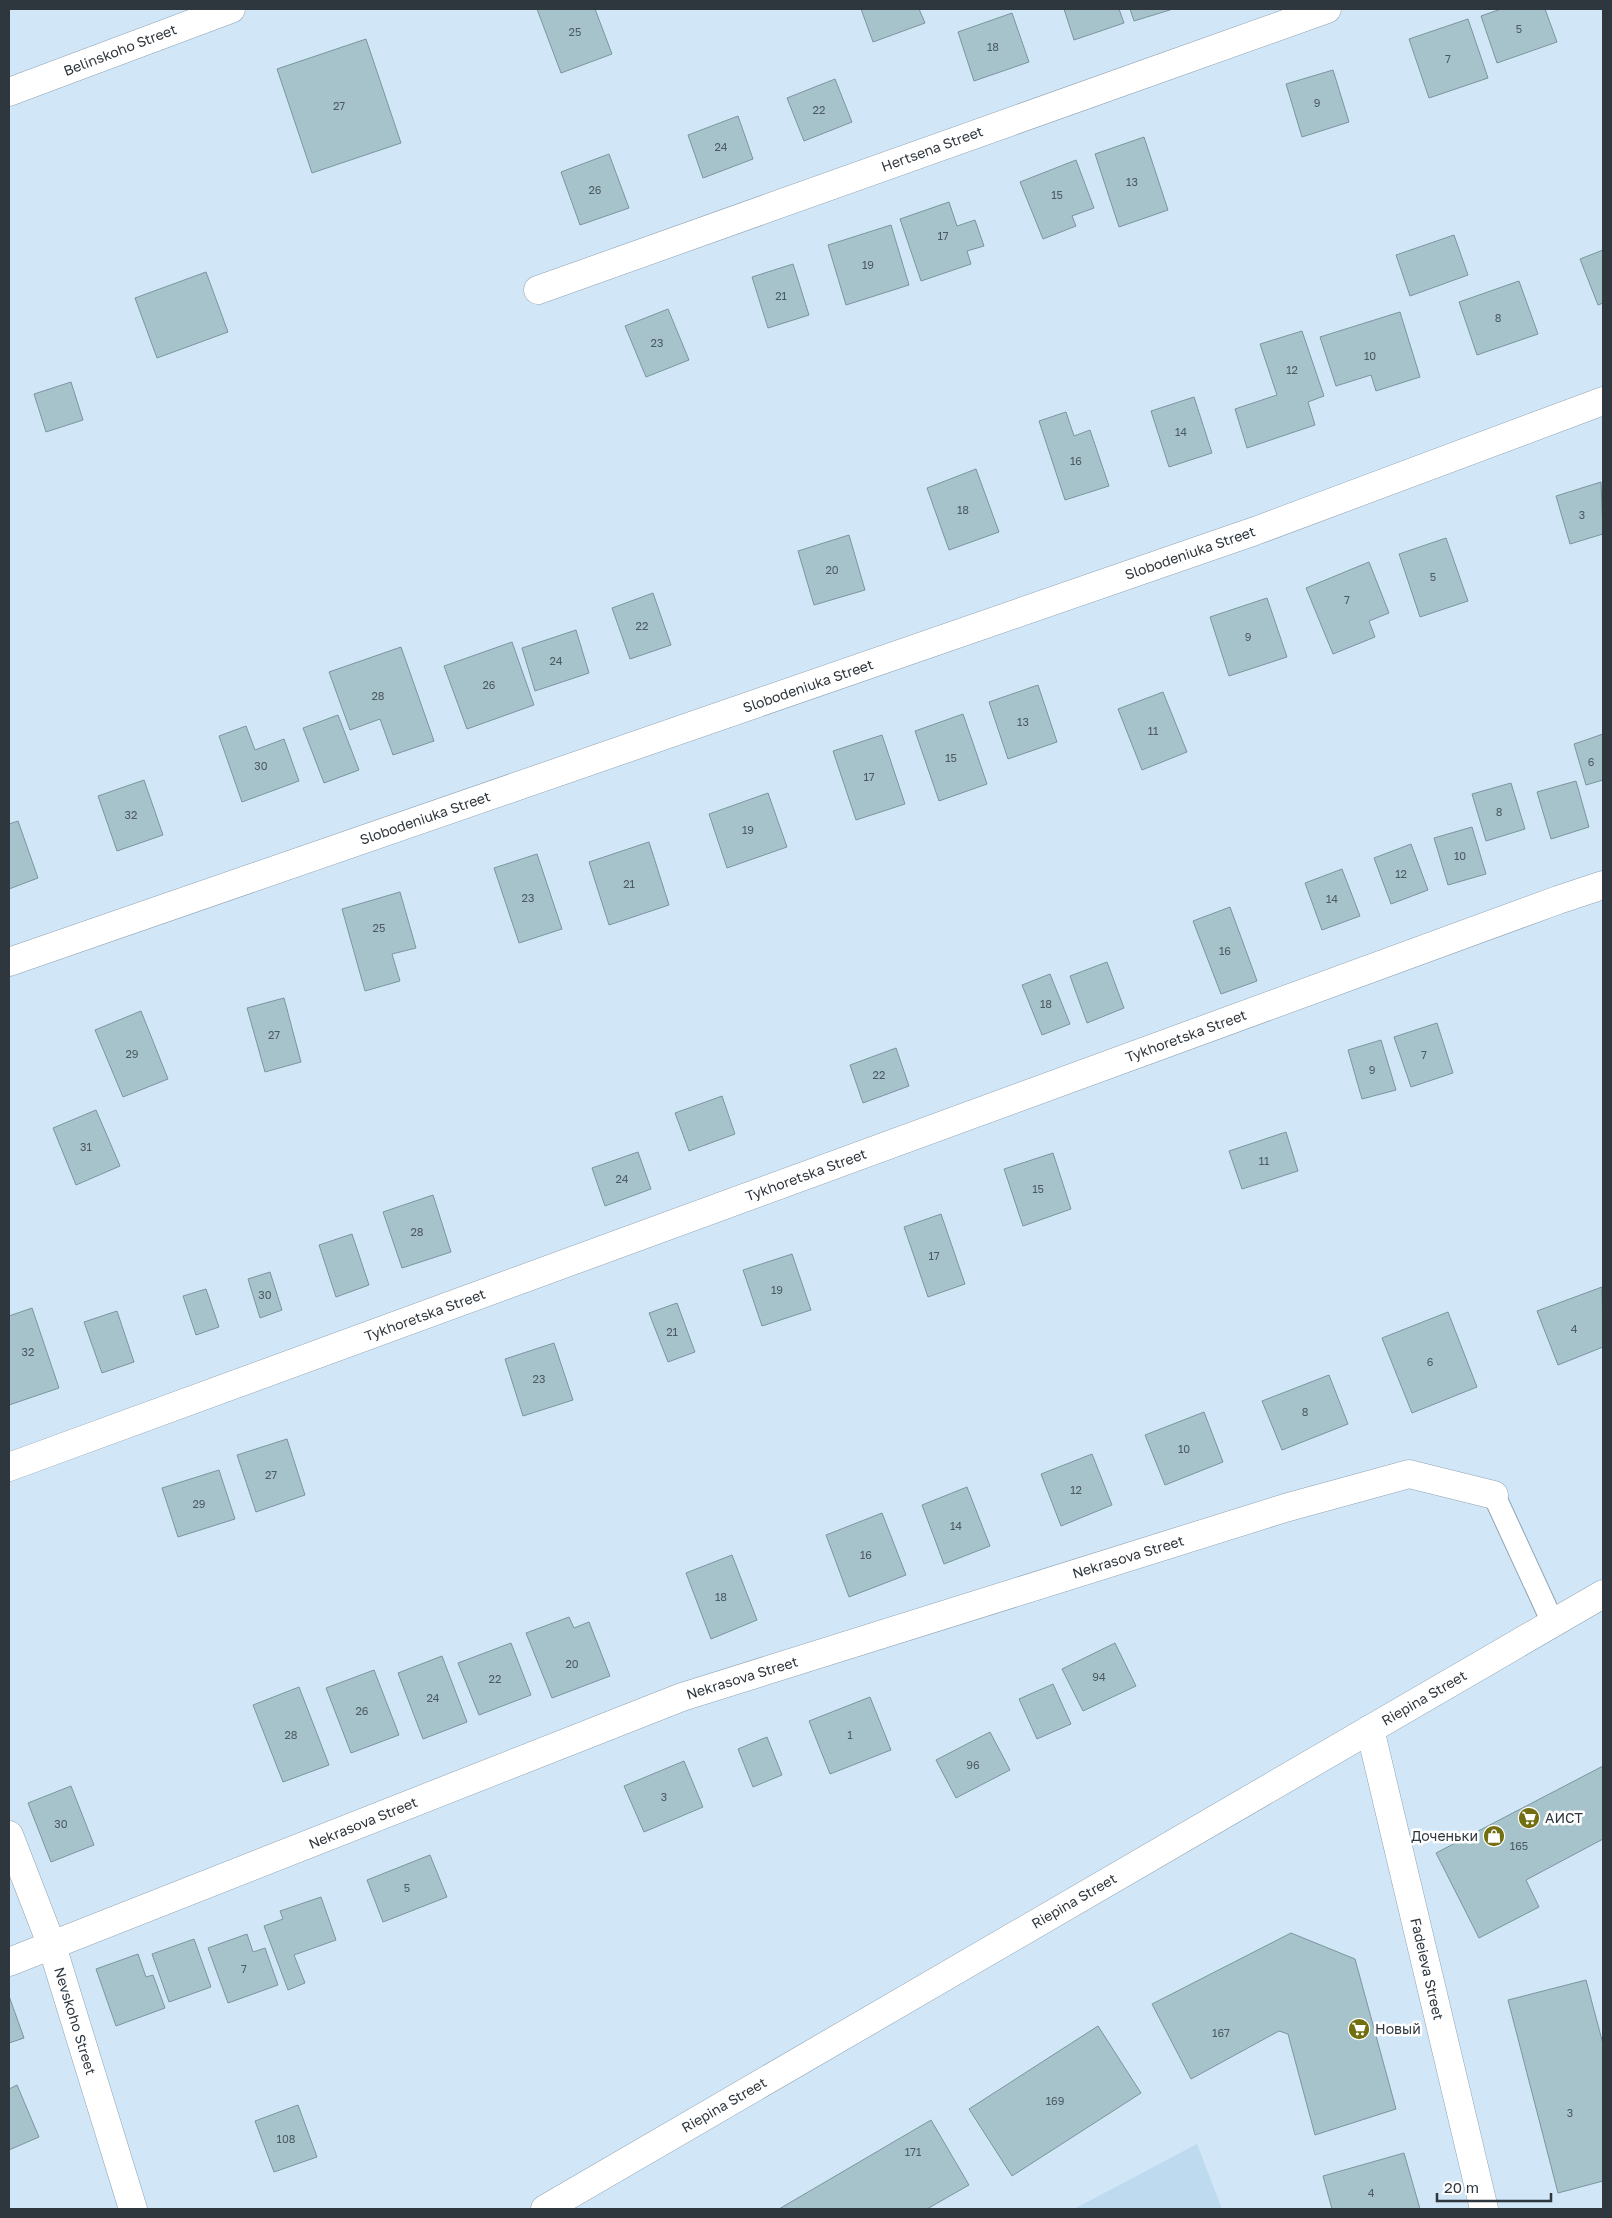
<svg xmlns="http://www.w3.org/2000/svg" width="1612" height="2218" viewBox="0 0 1612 2218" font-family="'Golos Text',sans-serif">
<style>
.built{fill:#bedaee}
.building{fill:#a6c2ca;stroke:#7b969d}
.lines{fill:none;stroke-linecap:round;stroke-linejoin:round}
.service-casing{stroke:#8fa3b3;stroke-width:24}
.minor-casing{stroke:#8fa3b3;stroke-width:29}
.tertiary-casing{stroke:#8fa3b3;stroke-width:29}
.service{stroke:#fff;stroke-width:22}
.minor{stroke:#fff;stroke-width:28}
.tertiary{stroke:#fff;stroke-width:28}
.labels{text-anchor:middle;stroke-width:5;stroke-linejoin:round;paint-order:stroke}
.number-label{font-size:11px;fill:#4d5a61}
.street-label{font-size:14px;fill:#2f373e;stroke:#fff}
.poi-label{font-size:14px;fill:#2f373e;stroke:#fff;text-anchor:start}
</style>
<rect width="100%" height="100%" fill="#d1e6f7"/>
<path class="built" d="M1197 2144 1222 2209H1074Z"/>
<path class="building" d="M537 9H595L612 54 561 73Z
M861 9H919L925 23 873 42Z
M1064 9H1119L1124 23 1074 40Z
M1130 9H1173L1134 21Z
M1501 9H1545L1557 42 1497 63 1481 16Z
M1012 13 1029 62 974 81 958 32Z
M1468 19 1488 78 1429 98 1409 39Z
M366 39 401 143 312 173 277 69Z
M1333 70 1349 122 1302 137 1286 84Z
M835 79 852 122 804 141 787 98Z
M738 116 753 159 703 178 688 135Z
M1144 137 1168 210 1119 227 1095 154Z
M609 154 629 208 580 225 561 172Z
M1076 160 1094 208 1072 216 1076 226 1043 239 1020 182Z
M949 202 957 226 975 220 984 246 967 251 971 264 921 281 900 219Z
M891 225 909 285 846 305 828 245Z
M1454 235 1468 275 1410 296 1396 255Z
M1603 250V303L1598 305 1580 259Z
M793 264 809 315 768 328 752 277Z
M206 272 228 332 157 358 135 298Z
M1519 281 1538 334 1477 355 1459 302Z
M668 309 689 360 646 377 625 326Z
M1400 312 1420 377 1376 391 1371 375 1336 386 1320 337Z
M1302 331 1324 396 1308 402 1315 425 1247 448 1235 409 1277 395 1260 344Z
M71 382 83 420 46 432 34 394Z
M1194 397 1212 453 1169 467 1151 411Z
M1066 412 1074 436 1090 430 1109 486 1065 500 1039 421Z
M976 469 999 532 949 550 927 488Z
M1601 482 1603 534 1570 544 1556 496Z
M849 535 865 590 814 605 798 551Z
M1446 538 1468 601 1420 617 1399 554Z
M1369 562 1389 613 1369 621 1375 637 1333 654 1306 588Z
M653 593 671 645 630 659 612 608Z
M1267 598 1287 657 1229 676 1210 617Z
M576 630 589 673 535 691 522 648Z
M512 642 534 705 467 729 444 666Z
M401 647 434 741 393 755 380 719 350 730 329 672Z
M1038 685 1057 742 1008 759 989 702Z
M1163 692 1187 752 1142 770 1118 709Z
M963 714 987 784 939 801 915 731Z
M338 715 359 770 324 783 303 728Z
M246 726 255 750 284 739 299 781 242 802 219 736Z
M1603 734V780L1586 785 1574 744Z
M882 735 905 804 856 820 833 751Z
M144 780 163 835 117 851 98 796Z
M1576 781 1589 827 1551 839 1537 792Z
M1511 783 1525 829 1486 841 1472 794Z
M768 793 787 847 727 868 709 814Z
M18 821 38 878 9 889V824Z
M1472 827 1486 874 1448 885 1434 838Z
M649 842 669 905 609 925 589 862Z
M1411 844 1428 890 1391 904 1374 858Z
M537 854 562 929 519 943 494 868Z
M1342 869 1360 916 1322 930 1305 883Z
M400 892 416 948 392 954 400 981 365 991 342 909Z
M1230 907 1257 981 1221 994 1193 921Z
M1107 962 1124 1008 1087 1023 1070 976Z
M1050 974 1070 1024 1042 1035 1022 985Z
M284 998 301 1062 265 1072 247 1008Z
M141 1011 168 1079 123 1097 95 1030Z
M1437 1023 1453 1073 1411 1087 1394 1037Z
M1381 1040 1396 1090 1362 1099 1348 1050Z
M896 1048 909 1086 863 1103 850 1065Z
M722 1096 735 1134 689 1151 675 1113Z
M96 1110 120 1166 76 1185 53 1128Z
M1286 1132 1298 1171 1242 1189 1229 1151Z
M638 1152 651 1189 605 1206 592 1168Z
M1053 1153 1071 1209 1023 1226 1004 1169Z
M433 1195 451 1252 402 1268 383 1212Z
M941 1214 965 1284 928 1297 904 1227Z
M352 1234 369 1285 336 1297 319 1245Z
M792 1254 811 1310 762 1326 743 1270Z
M270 1272 282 1310 260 1318 248 1279Z
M1602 1287 1603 1347 1558 1365 1537 1311Z
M206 1289 219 1327 196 1335 183 1296Z
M677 1303 695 1352 668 1362 649 1313Z
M32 1308 59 1388 9 1405V1316Z
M117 1311 134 1362 102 1373 84 1322Z
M1448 1312 1477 1387 1412 1413 1382 1338Z
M554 1343 573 1400 523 1416 505 1359Z
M1329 1375 1348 1424 1282 1450 1262 1401Z
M1204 1412 1223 1462 1165 1485 1145 1435Z
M287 1439 305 1495 256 1512 237 1455Z
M1092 1454 1112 1505 1061 1526 1041 1474Z
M219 1470 235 1519 178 1537 162 1488Z
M967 1487 990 1546 944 1564 922 1505Z
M882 1513 906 1575 849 1597 826 1535Z
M732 1555 757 1620 711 1639 686 1573Z
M569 1617 574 1628 589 1622 610 1676 552 1698 526 1633Z
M511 1643 531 1695 479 1715 458 1663Z
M1115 1643 1136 1686 1083 1711 1062 1669Z
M442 1656 467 1722 423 1739 398 1673Z
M374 1670 399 1735 351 1753 326 1688Z
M1053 1684 1071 1724 1037 1739 1019 1699Z
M299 1687 329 1765 283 1782 253 1705Z
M870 1697 891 1750 830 1774 809 1721Z
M990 1732 1010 1770 956 1798 936 1760Z
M767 1737 782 1775 753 1787 738 1749Z
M684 1761 703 1807 644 1832 624 1786Z
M1603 1766V1839L1526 1880 1539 1907 1479 1938 1436 1853Z
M71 1786 94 1845 51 1862 28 1803Z
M430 1855 447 1897 383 1922 367 1880Z
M321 1897 336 1940 294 1955 305 1983 288 1990 264 1926 283 1919 280 1911Z
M1291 1933 1355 1959 1396 2109 1315 2135 1288 2034 1279 2031 1191 2079 1152 2004Z
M247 1934 253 1952 265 1948 278 1985 228 2003 208 1948Z
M194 1939 211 1987 169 2002 152 1954Z
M138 1954 146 1977 153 1975 165 2008 116 2026 96 1969Z
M1586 1980 1603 2044V2181L1558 2193 1508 2000Z
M9 1996 24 2038 9 2043Z
M1098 2026 1141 2093 1012 2176 969 2109Z
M17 2085 39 2137 9 2150V2089Z
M298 2105 317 2157 274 2172 255 2121Z
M931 2120 969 2185 927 2209H779Z
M1404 2153 1420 2209H1332L1323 2176Z"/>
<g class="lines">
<g class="service-casing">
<path id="service" d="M1494 1495 1553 1623"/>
</g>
<g class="minor-casing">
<path id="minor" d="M9 92 231 9
M538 290 1327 9
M9 962 1255 531 1603 401
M9 1467 1558 900 1603 885
M1370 1729 1484 2209
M9 1835 52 1946 133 2209
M9 1962 682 1697 1285 1508 1409 1474 1494 1495"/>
</g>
<g class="tertiary-casing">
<path id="tertiary" d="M545 2209 1603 1594"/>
</g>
<use href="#service" class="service"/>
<use href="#minor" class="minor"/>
<use href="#tertiary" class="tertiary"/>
</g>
<defs>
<g id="supermarket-disc" transform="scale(1.125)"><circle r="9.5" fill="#726f10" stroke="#fff"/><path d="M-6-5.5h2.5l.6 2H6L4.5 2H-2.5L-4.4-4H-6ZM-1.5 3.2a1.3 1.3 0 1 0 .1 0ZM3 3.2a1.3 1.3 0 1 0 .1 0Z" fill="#fff"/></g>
<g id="shop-disc" transform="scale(1.125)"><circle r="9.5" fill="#726f10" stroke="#fff"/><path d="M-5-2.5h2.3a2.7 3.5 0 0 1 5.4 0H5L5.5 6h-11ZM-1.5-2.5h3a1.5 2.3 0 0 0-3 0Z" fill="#fff"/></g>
</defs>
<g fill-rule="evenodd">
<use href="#supermarket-disc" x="1529" y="1818"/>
<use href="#shop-disc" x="1494" y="1836"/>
<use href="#supermarket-disc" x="1359" y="2029"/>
</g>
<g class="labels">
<g class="number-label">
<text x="1519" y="33">5</text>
<text x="575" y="36">25</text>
<text x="993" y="51">18</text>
<text x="1448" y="63">7</text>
<text x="1317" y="107">9</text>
<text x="339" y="110">27</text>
<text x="819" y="114">22</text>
<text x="721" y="151">24</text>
<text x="1132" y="186">13</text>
<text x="595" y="194">26</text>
<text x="1057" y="199">15</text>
<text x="943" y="240">17</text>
<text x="868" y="269">19</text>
<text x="781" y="300">21</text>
<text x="1498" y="322">8</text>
<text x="657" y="347">23</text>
<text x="1370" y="360">10</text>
<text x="1292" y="374">12</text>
<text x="1181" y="436">14</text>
<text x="1076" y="465">16</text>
<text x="963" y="514">18</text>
<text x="1582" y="519">3</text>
<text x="832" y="574">20</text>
<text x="1433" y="581">5</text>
<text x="1347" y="604">7</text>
<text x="642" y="630">22</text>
<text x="1248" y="641">9</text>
<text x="556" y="665">24</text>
<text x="489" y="689">26</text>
<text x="378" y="700">28</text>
<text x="1023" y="726">13</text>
<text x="1153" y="735">11</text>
<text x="951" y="762">15</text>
<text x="1591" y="766">6</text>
<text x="261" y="770">30</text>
<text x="869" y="781">17</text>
<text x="1499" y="816">8</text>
<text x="131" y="819">32</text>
<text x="748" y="834">19</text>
<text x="1460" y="860">10</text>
<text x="1401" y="878">12</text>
<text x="629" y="888">21</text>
<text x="528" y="902">23</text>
<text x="1332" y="903">14</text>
<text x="379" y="932">25</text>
<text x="1225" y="955">16</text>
<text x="1046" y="1008">18</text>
<text x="274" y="1039">27</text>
<text x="132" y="1058">29</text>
<text x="1424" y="1059">7</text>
<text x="1372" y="1074">9</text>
<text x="879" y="1079">22</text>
<text x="86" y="1151">31</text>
<text x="1264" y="1165">11</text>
<text x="622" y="1183">24</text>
<text x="1038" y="1193">15</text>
<text x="417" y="1236">28</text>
<text x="934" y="1260">17</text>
<text x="777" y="1294">19</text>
<text x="265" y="1299">30</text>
<text x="1574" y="1333">4</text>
<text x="672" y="1336">21</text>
<text x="28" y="1356">32</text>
<text x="1430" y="1366">6</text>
<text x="539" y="1383">23</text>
<text x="1305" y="1416">8</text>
<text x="1184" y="1453">10</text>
<text x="271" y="1479">27</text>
<text x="1076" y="1494">12</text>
<text x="199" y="1508">29</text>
<text x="956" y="1530">14</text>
<text x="866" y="1559">16</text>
<text x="721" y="1601">18</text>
<text x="572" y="1668">20</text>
<text x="1099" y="1681">94</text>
<text x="495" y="1683">22</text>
<text x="433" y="1702">24</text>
<text x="362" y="1715">26</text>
<text x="291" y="1739">28</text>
<text x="850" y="1739">1</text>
<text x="973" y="1769">96</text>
<text x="664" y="1801">3</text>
<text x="61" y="1828">30</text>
<text x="1519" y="1850">165</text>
<text x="407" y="1892">5</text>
<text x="244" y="1973">7</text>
<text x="1221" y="2037">167</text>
<text x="1055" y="2105">169</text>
<text x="1570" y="2117">3</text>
<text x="286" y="2143">108</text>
<text x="913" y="2156">171</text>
<text x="1371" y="2197">4</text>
</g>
<g class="street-label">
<text transform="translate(120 50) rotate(-21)" y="5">Belinskoho Street</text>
<text transform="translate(932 149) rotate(-20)" y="5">Hertsena Street</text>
<text transform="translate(1190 553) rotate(-19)" y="5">Slobodeniuka Street</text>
<text transform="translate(808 686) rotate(-19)" y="5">Slobodeniuka Street</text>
<text transform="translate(425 818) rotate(-19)" y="5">Slobodeniuka Street</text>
<text transform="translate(1186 1036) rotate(-20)" y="5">Tykhoretska Street</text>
<text transform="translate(806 1175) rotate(-20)" y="5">Tykhoretska Street</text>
<text transform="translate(425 1315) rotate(-20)" y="5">Tykhoretska Street</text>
<text transform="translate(1128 1557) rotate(-17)" y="5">Nekrasova Street</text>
<text transform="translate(742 1678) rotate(-17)" y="5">Nekrasova Street</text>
<text transform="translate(1424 1698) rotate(-30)" y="5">Riepina Street</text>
<text transform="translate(363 1823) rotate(-22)" y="5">Nekrasova Street</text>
<text transform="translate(1074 1901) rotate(-30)" y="5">Riepina Street</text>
<text transform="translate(1427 1969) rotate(77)" y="5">Fadeieva Street</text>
<text transform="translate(75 2021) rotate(73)" y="5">Nevskoho Street</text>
<text transform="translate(724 2105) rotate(-30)" y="5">Riepina Street</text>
</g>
<g class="poi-label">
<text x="1545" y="1823">АИСТ</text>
<text x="1478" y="1841" text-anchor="end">Доченьки</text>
<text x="1375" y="2034">Новый</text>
</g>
</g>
<rect width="1612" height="2218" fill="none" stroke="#2f373e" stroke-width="20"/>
<path d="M1437 2193v8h114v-8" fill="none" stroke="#2f373e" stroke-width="2.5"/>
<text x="1444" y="2193" font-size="15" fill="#2f373e" stroke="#ffffff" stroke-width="4" paint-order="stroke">20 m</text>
</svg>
